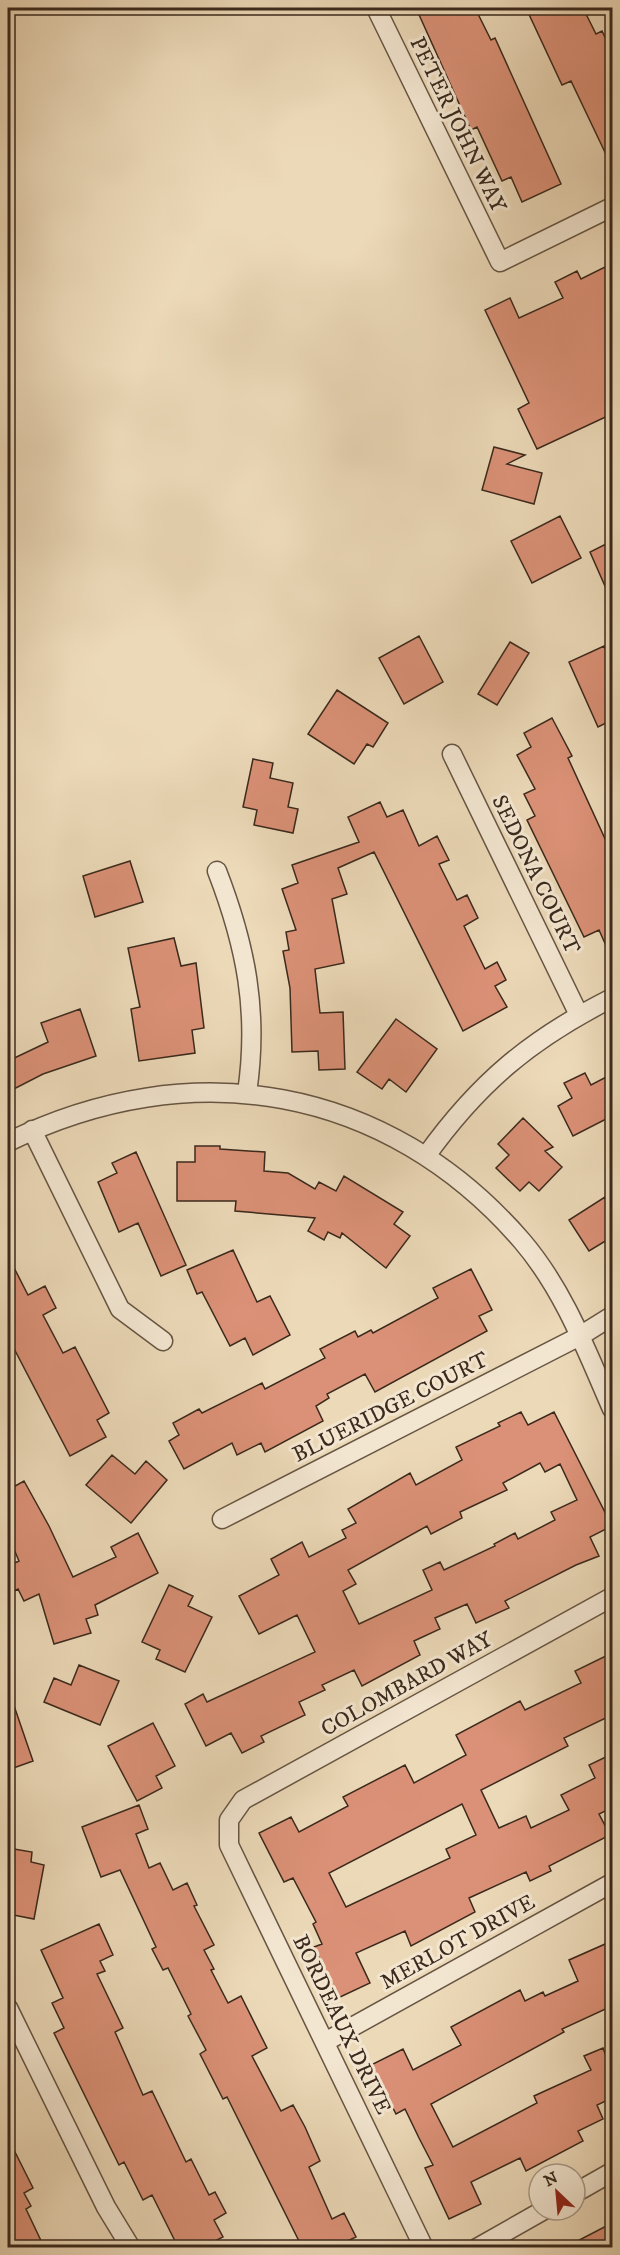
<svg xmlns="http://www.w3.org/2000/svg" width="620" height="2255" viewBox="0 0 620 2255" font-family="'IM FELL DW Pica',serif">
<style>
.building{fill:#db9177;stroke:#3a291c;stroke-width:1.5;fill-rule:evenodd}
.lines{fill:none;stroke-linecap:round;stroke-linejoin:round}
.minor-casing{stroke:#665543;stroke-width:21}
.minor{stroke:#f3e6d1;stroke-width:18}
.labels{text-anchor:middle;stroke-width:6;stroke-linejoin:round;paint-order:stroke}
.street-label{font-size:22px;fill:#3a291c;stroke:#f3e6d1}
</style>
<rect width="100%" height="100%" fill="#ecd9b8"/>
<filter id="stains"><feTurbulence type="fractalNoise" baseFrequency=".00333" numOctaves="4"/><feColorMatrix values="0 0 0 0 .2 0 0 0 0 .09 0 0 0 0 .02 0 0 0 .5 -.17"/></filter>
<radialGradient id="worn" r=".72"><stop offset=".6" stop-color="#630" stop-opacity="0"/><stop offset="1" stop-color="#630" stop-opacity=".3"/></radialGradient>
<path class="building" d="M416 8H475L491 40 495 38 561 184 522 202 511 177 502 181 477 127 471 130Z
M526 8H583L596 34 602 31 612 52V167L571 81 562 85Z
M607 266 612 277V414L537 449 518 409 529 403 485 310 510 298 519 318 563 298 555 282 577 271 581 279Z
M494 447 525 455 507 464 542 473 534 504 482 490Z
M560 516 581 558 532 583 511 541Z
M612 541V602L590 552Z
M419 636 443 682 404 704 379 658Z
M510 642 529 653 497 705 478 694Z
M604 646 612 664V720L598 727 569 662Z
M337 690 388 723 373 747 367 744 354 764 308 734Z
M552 718 572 756 568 758 612 854V959L599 930 584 937 527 820 535 816 524 794 535 789 517 755 531 747 524 733Z
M253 759 273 763 270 778 293 783 288 807 298 809 293 833 254 825 257 810 243 807Z
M380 802 387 817 403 810 419 846 437 836 449 860 439 864 457 900 467 895 478 918 464 926 485 969 497 962 506 980 495 986 507 1007 463 1031 374 852 338 868 347 894 332 899 344 963 315 969 320 1013 343 1012 345 1069 319 1070 318 1051 292 1052 290 988 283 951 289 950 286 932 296 930 282 889 298 883 292 865 359 842 348 817Z
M130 861 143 902 95 917 83 876Z
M174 938 181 966 196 963 204 1028 192 1030 195 1053 139 1061 131 1009 140 1007 128 948Z
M80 1009 96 1056 43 1074 8 1092V1061L48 1042 41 1023Z
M396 1019 437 1049 406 1092 389 1079 382 1089 357 1072Z
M585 1073 591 1085 612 1074V1116L573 1136 558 1106 572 1098 564 1083Z
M523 1118 553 1147 545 1151 562 1167 539 1191 529 1182 520 1191 496 1168 509 1155 498 1144Z
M195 1146H220V1149L265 1152 264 1171 288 1173 315 1189 319 1182 336 1191 344 1176 403 1212 394 1224 410 1236 386 1268 342 1233 340 1238 328 1232 324 1240 308 1231 315 1218 235 1211 236 1201H177V1162H195Z
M136 1152 186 1265 161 1276 138 1223 119 1232 98 1182 117 1173 112 1163Z
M605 1197 612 1205V1237L589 1251 569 1220Z
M233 1250 257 1302 270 1296 290 1335 253 1355 245 1338 230 1346 202 1292 197 1294 187 1270Z
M8 1256 28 1295 45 1286 56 1308 43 1315 63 1353 75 1347 109 1413 97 1420 106 1437 70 1456 8 1337Z
M471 1269 492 1310 479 1316 487 1331 375 1392 365 1374 327 1394 329 1398 316 1406 323 1421 265 1452 261 1443 237 1455 232 1443 184 1469 169 1441 179 1435 173 1423 199 1409 202 1413 262 1383 265 1389 325 1358 320 1349 355 1331 358 1337 371 1330 373 1333 438 1298 433 1288Z
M521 1412 528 1425 554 1412 612 1526 590 1537 599 1556 576 1565 505 1601 509 1608 476 1623 467 1604 435 1618 440 1629 414 1641 420 1655 362 1686 354 1670 322 1685 325 1690 299 1702 305 1715 261 1736 264 1742 242 1753 231 1733 206 1746 185 1704 203 1694 207 1702 315 1652 297 1615 259 1634 239 1596 279 1575 271 1559 302 1542 309 1557 346 1538 342 1530 356 1523 348 1509 410 1473 416 1485 462 1460 456 1447 500 1426 498 1423ZM540 1463 545 1472 560 1464 577 1500 551 1512 555 1520 518 1539 515 1533 494 1544 495 1546 444 1570 440 1562 423 1570 432 1590 359 1624 343 1591 356 1584 348 1570 427 1526 431 1534 462 1518 460 1512 507 1490 503 1483Z
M112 1455 135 1474 146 1461 167 1480 131 1523 86 1485Z
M24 1481 49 1526 73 1577 116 1557 111 1547 138 1533 158 1573 95 1605 98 1615 86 1619 91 1633 54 1644 39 1594 24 1601 18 1589 8 1594V1566L19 1561 8 1535V1490Z
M169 1585 193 1596 188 1606 212 1617 185 1672 156 1659 160 1650 142 1642Z
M612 1653V1715L564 1738 568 1746 481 1790 499 1828 526 1816 531 1828 569 1810 561 1795 595 1778 589 1765 612 1754V1817L609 1809 599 1814 610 1835 549 1866 551 1871 530 1881 526 1872 469 1898 475 1912 411 1946 405 1931 356 1953 370 1983 338 1998 314 1947 322 1944 313 1924 316 1922 293 1878 284 1882 259 1833 291 1817 299 1832 348 1806 343 1797 405 1765 414 1783 466 1755 456 1735 520 1701 525 1710 581 1683 575 1671ZM462 1804 476 1835 446 1849 450 1858 346 1907 329 1873Z
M79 1665 119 1681 100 1725 44 1702 54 1678 71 1685Z
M10 1694 33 1761 8 1770V1695Z
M153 1723 175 1766 156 1776 162 1788 137 1801 108 1746Z
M139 1805 148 1829 136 1834 149 1868 160 1863 173 1890 187 1883 197 1905 194 1906 214 1945 204 1950 214 1969 211 1970 228 2003 241 1996 267 2048 252 2056 281 2111 293 2105 305 2127 320 2161 309 2167 332 2219 344 2213 356 2237 335 2247H302L227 2097 223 2099 200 2054 206 2050 188 2016 191 2014 168 1968 163 1970 152 1949 156 1947 120 1870 101 1877 82 1827Z
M8 1848 32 1852 31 1862 44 1865 34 1919 8 1914 11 1895H8Z
M99 1924 113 1955 100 1961 105 1971 97 1974 123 2028 115 2032 143 2095 152 2091 186 2162 191 2159 209 2195 215 2192 226 2213 214 2220 223 2237 203 2247H178L152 2195 143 2200 124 2162 119 2165 54 2033 64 2028 52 2003 63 1998 41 1950Z
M612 1941V2006L562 2029 564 2032 431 2104 453 2147 537 2103 534 2096 591 2070 584 2056 603 2048 606 2056 612 2053V2098L597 2105 603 2119 578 2131 583 2141 526 2171 520 2158 471 2182 481 2204 449 2219 425 2168 433 2165 419 2138 405 2109 396 2114 371 2065 403 2049 413 2070 461 2045 451 2027 520 1990 525 2001 543 1992 545 1996 578 1981 569 1960Z
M8 2138 33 2188 24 2193 31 2206 26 2209 44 2247H8Z
M612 2223V2247H566Z"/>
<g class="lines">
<g class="minor-casing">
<path id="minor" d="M376 8 500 262 612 207
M452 754 579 1015
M217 871C246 946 259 1012 247 1093
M32 1130 120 1309 163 1341
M8 1142C191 1052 387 1085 522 1241 564 1290 587 1352 612 1409
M426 1156C479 1082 531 1039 612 998
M222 1519 580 1336 612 1316
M8 2008 106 2207 131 2248
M325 2042 612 1883
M575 2193 612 2172
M424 2248 229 1845V1820L243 1800 612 1597
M477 2248 544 2210"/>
</g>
<use href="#minor" class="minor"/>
</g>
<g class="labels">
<g class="street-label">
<text transform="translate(459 124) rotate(64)" y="8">PETER JOHN WAY</text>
<text transform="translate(537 874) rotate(64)" y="8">SEDONA COURT</text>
<text transform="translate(390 1406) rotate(-27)" y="8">BLUERIDGE COURT</text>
<text transform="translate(406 1683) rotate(-29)" y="8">COLOMBARD WAY</text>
<text transform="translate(457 1941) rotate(-29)" y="8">MERLOT DRIVE</text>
<text transform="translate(343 2024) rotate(64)" y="8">BORDEAUX DRIVE</text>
</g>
</g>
<rect width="620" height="2255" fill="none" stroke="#ecd9b8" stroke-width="30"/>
<rect x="9" y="9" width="602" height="2237" fill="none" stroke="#3a291c" stroke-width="3"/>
<rect x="15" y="15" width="590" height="2225" fill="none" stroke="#3a291c" stroke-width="1.5"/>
<g transform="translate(557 2192) rotate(334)"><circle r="28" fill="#f3e6d1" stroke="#a99a89" stroke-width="1.5"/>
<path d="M0-4.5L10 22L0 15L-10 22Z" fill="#8f2418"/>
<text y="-9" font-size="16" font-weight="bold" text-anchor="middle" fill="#3a291c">N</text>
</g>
<rect width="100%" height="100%" filter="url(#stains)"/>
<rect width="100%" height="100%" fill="url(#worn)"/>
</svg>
